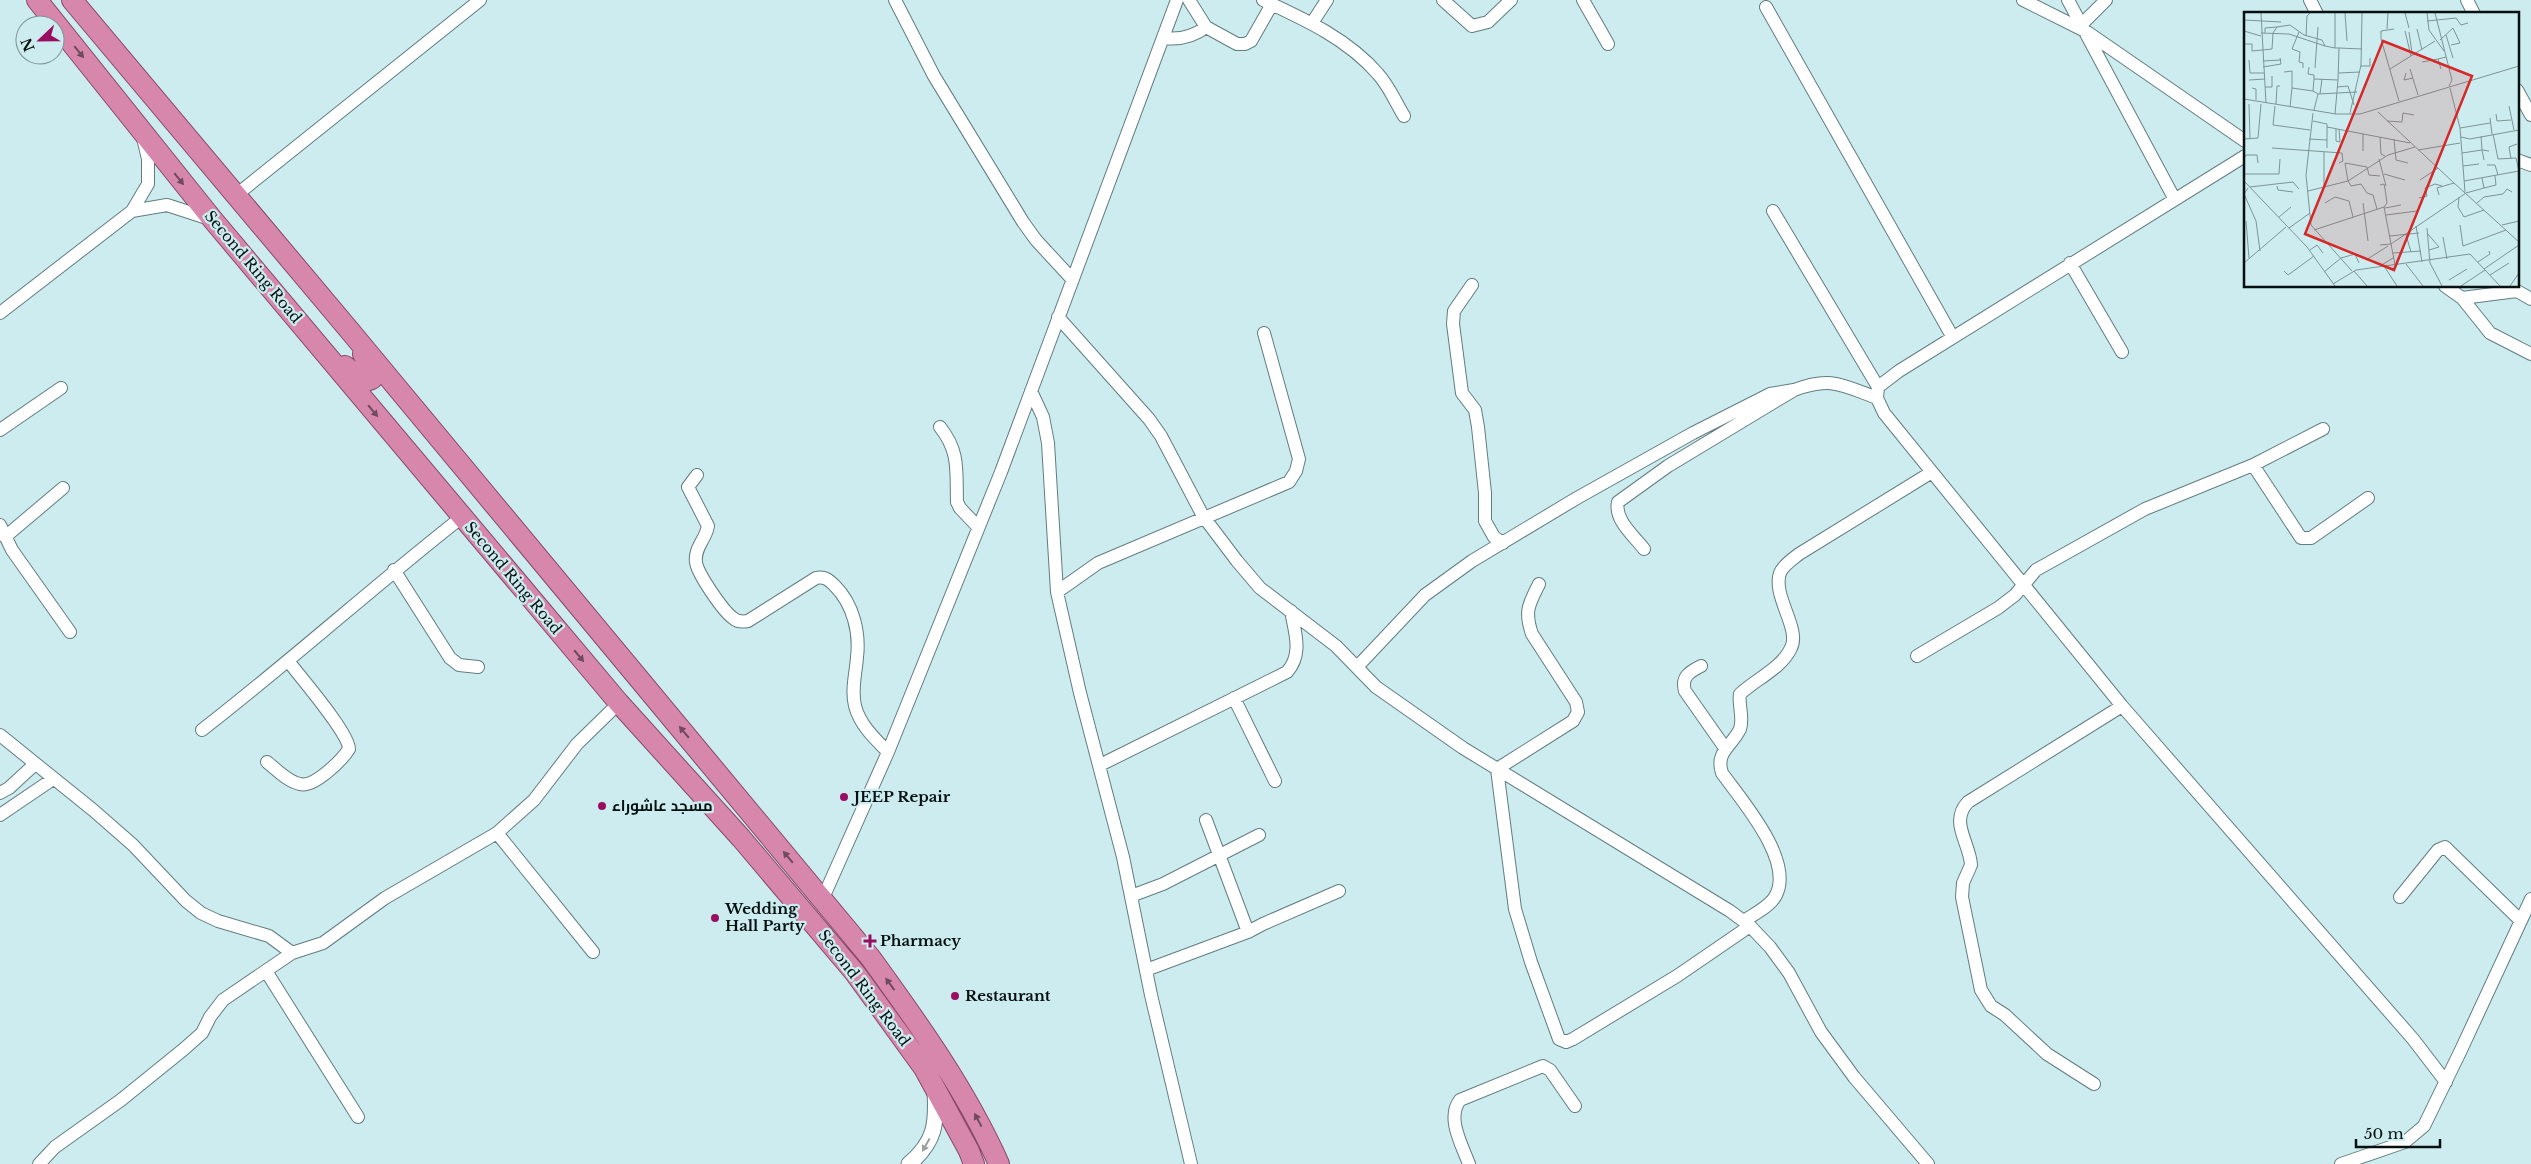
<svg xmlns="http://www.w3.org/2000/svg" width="2531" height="1164" viewBox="0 0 2531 1164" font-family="'Libre Baskerville',Cairo,serif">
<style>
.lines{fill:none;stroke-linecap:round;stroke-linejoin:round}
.minor-casing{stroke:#617d80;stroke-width:14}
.tertiary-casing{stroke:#617d80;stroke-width:17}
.trunk-casing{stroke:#874969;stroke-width:22}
.minor{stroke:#fff;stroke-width:12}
.tertiary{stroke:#fff;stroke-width:15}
.trunk{stroke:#d786ac;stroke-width:20}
.oneway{fill:#6e4b5e}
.oneway2{fill:#9b9fa0}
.poi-dot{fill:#990e61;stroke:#cdecef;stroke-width:2}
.labels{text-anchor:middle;stroke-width:4.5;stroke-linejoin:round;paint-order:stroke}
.street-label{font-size:15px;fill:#061011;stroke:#cdecef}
.poi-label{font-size:15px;font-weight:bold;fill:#061011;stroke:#cdecef;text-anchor:start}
.inset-road{fill:none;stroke:#7d9496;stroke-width:1}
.view{fill:#d62828;fill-opacity:0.15;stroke:#d62828;stroke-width:2.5}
.inset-edge{fill:none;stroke:#061011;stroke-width:2.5}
</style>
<rect width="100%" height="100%" fill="#cdecef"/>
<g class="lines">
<g class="minor-casing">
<path id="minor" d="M895 0 934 76 1023 222 1036 240 1072 279
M1189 0 1206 27 1237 44H1245L1251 41 1272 4
M1263 0C1304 19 1348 39 1378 74 1389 86 1396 103 1404 116
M1443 0 1472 26 1488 22 1511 0
M1583 0 1608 44
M2023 0 2087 32 2245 141
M2068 0 2174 198
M2310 0 2317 14
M2467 0 2474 14
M1766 7 1952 336
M1312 23 1327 0
M2082 24 2106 0
M1164 38C1180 40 1193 37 1206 27
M2517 90 2531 115
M2245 156 1899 371 1878 387 1877 398 1884 413 2122 706 2413 1039 2446 1082
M2517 160 2531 165
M235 196 480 0
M132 211 148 184V159L143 138
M1773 211 1878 387
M2070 263 2122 352
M1472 285 1454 311 1453 324 1462 393 1475 410 1478 427 1485 493V521L1494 537 1503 543
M2445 286 2462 298 2490 333 2531 354
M2462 298 2517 291 2531 299
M0 313 132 211 167 205 210 219
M1058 317 1149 419 1161 436 1203 516 1237 561 1260 588 1336 646 1376 687 1463 748 1730 911 1750 926 1770 947 1789 973 1821 1032 1854 1077 1928 1164
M1031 391 1043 417 1048 443 1057 592 1080 693 1123 857 1151 995 1191 1164
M940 427C960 452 956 471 957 502L960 508 978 527
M0 430 61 388
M2253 465 2301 538H2311L2368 498
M697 475 688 487 708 526C706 539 694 548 696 562 697 573 723 611 733 618 737 622 742 622 748 621L816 578C825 576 829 580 835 586 853 604 860 632 857 657 856 673 851 689 855 706 860 725 875 739 888 752
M0 525 12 550 70 632
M5 537 63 488
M1644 549C1634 536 1614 520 1618 502L1668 466 1794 390C1831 376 1842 385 1877 398
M394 570 450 658 459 665 478 667
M1539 584C1529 604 1524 611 1532 634L1576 702 1578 712 1573 721 1497 769 1515 909 1531 962 1559 1039 1566 1042 1573 1039 1677 976 1750 926
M1057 592 1098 563 1289 482 1296 471 1299 459 1264 333
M1917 656 1998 608 2015 595 2036 570 2145 509 2253 465 2323 429
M1701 666C1689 672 1681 677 1685 691L1725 748
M1357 667 1425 595 1472 561 1577 498 1693 433 1770 394 1794 390
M1234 698 1275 781
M202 730C291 661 374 586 462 517
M0 735 93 810 133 845 186 901 201 913 218 921 269 936 292 953
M267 762C276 769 288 782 300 784 314 788 342 760 349 749 349 733 301 678 289 662
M1100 765 1287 672C1303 654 1295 633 1291 611
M0 793 9 788 35 764
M0 815 53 779
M1206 820 1248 932
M497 833 593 952
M1131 896 1163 884 1259 835
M2400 897 2438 850 2445 847 2521 921
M823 898 888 752 1001 472 1177 0
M1744 921C1754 914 1771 906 1776 895 1794 860 1742 801 1722 773 1715 752 1732 746 1740 729 1744 717 1738 706 1740 694 1756 679 1782 668 1791 648 1801 629 1772 596 1780 573 1783 565 1793 559 1799 554L1932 472
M1146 970 1248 932 1263 924 1339 891
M266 971 358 1117
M2094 1084 2047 1054 2005 1015 1991 1006 1981 990 1962 897 1963 883 1971 865C1970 843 1949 822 1968 802L2122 706
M39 1164 55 1147 121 1100 184 1049 202 1033 210 1017 223 1000 292 953 323 943 385 898 497 833 534 800 577 744 619 703
M1469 1164C1462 1145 1446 1118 1460 1100L1543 1066 1550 1070 1575 1106
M2341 1164 2405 1142 2424 1126 2461 1050 2531 899"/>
</g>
<g class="tertiary-casing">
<path id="tertiary" d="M909 1164C935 1142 937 1124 935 1091"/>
</g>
<g class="trunk-casing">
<path id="trunk" d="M37 0 213 220 619 703 741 838 855 973 924 1068 969 1151 974 1164
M72 0 350 331 870 957C918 1023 966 1090 999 1164
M345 366 364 382 372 379 371 369 363 354"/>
</g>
<use href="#minor" class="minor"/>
<use href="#tertiary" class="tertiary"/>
<use href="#trunk" class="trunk"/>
</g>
<defs><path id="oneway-solid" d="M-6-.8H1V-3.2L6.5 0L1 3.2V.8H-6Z" transform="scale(1.25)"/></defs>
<g class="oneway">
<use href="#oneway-solid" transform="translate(79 52) rotate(51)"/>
<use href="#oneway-solid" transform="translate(179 179) rotate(51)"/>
<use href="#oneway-solid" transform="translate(373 411) rotate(50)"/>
<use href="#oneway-solid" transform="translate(579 656) rotate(50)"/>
<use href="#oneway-solid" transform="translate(684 732) rotate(-130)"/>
<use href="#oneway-solid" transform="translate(788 857) rotate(-130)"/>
<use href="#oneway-solid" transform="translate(890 984) rotate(-126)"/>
<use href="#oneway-solid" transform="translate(978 1120) rotate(-118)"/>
</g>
<use class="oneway2" href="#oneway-solid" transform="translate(926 1145) rotate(119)"/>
<g class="poi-dot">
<circle cx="844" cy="797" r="5"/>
<circle cx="602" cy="806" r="5"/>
<circle cx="715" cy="918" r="5"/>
<path d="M867.5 933.5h5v5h5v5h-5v5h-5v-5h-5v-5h5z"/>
<circle cx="955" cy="996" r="5"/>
</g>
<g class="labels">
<g class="street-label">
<text transform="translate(253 267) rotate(50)" y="5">Second Ring Road</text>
<text transform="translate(513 578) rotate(50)" y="5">Second Ring Road</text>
<text transform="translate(864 988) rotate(53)" y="5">Second Ring Road</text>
</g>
<g class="poi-label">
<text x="854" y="802">JEEP Repair</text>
<text x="612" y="811">مسجد عاشوراء</text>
<text x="725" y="914">Wedding<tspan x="725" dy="17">Hall Party</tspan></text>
<text x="880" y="946">Pharmacy</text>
<text x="965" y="1001">Restaurant</text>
</g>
</g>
<g transform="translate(2244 12)">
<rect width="275" height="275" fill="#cdecef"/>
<path class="inset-road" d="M17 1 22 91M101 1 103 29M161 1 165 16M183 1 185 18 200 39M191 1 208 68 205 74M0 8 37 10M183 9 212 6 217 13 224 11M143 17 144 1M150 17 137 19V27L155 89M173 17 178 38M0 19 17 24M161 19 167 44M55 20 48 37 56 40 55 50 59 51V56M165 20 168 41M17 21 45 22 81 34M21 21V16L33 15M202 23 209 46M62 24 63 4 66 1M196 28 209 16 216 31 207 33M0 32H8V39L28 37 29 21 33 15 46 13 60 23 78 28 81 34 91 36V1M95 36 118 37M5 48 6 61H20M19 49 37 48M178 50 194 47M117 54H126V46M19 55 37 52 36 46M65 55 64 62 70 63V67L94 68 95 36H91M71 56 74 15M146 57 191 29M166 57 174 83M197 57 194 47 202 45M40 60 48 59V76L69 79M95 61 116 60M162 61 160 68 169 66M70 67 69 79 74 82 113 80M5 68 21 67M21 75H28V64M93 75 104 74 110 93M8 76 12 77V88M206 76 216 116 221 180M76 82 78 67M0 87 92 102H116L275 54M5 92 6 127M32 92 33 74H36M31 94 29 113 66 118M265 94 270 118M46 95 48 76M70 98 74 82M134 100 210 171M69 101 62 163 67 213 108 259M106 101 117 53 118 1M91 102 94 68M252 102 253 109 267 108M246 106 248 122M69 109 83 112V136M143 109 158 110 159 101 170 103M83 115 166 131M216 116 246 111M92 117V129L96 130 95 117M119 122V139M249 122 254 147 272 146 275 159M237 124 238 138 245 139M136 125 137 142 141 144M217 125 226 127 275 118M0 127 14 126 17 92M65 127 83 128M150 127 152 148 164 151M28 136 98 141 99 149 95 151M174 138 216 131M80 140V175M218 141 238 138 240 148M0 146 2 143H13L14 151M135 147 142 174M267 147 265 135 273 132M243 153H251L254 163M219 154 235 152M0 162H35L36 147M140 162 161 168M176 168 194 156M0 169 63 235 91 274M104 169 101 151 123 155 125 163 136 164M104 169 107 174 117 172 123 181 129 183 133 197M220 169 275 159M136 173 140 172 141 177 143 191 140 195 151 253M33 174 34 178 49 180M6 175 49 170 55 177M4 176 0 182 12 209 16 239M240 176 252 173 251 164M64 179 104 169 144 143 171 135M195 183 193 176 210 171 275 230M215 185 214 195 220 205 240 198M175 186 183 184 181 176 191 172 198 174M81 191 91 185 105 189 109 205M119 191 124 229M233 191 240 185 259 182 263 177 268 180M141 196 157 193M142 203 173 199M35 205 47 195M2 209 5 246M216 213 219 234 262 218M258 213 275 209M172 214 178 250M45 216 66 201M183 216 186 251 198 274M70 218 140 195M183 221 195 235 185 238M162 223 167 240M146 224 175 221M199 225 203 247M136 233 147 232 222 181 240 176 238 166M66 238 73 233 79 241M149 241 177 239M122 248 144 234M234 250 246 242 245 239M0 251 42 215M162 252 179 274M136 254 149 246M140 254 153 274M240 257 275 233M40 259 44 263 70 244M110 259 123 274M80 260 97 246 111 242 115 251M246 263 265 251M205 268 223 257M89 272 112 258 226 242 256 274M217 274 241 258M266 274 275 261"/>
<path class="view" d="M139 29 228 64 150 258 61 222Z"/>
<rect width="275" height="275" class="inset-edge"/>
</g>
<g transform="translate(40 40) rotate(248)"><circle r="24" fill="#cdecef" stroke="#7d9496"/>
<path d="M0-4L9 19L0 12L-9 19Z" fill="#990e61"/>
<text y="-8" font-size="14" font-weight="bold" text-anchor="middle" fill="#061011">N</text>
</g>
<path d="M2356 1139v8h84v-8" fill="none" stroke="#061011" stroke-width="2.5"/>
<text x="2364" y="1139" font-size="15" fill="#061011" stroke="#cdecef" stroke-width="4" paint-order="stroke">50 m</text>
</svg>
